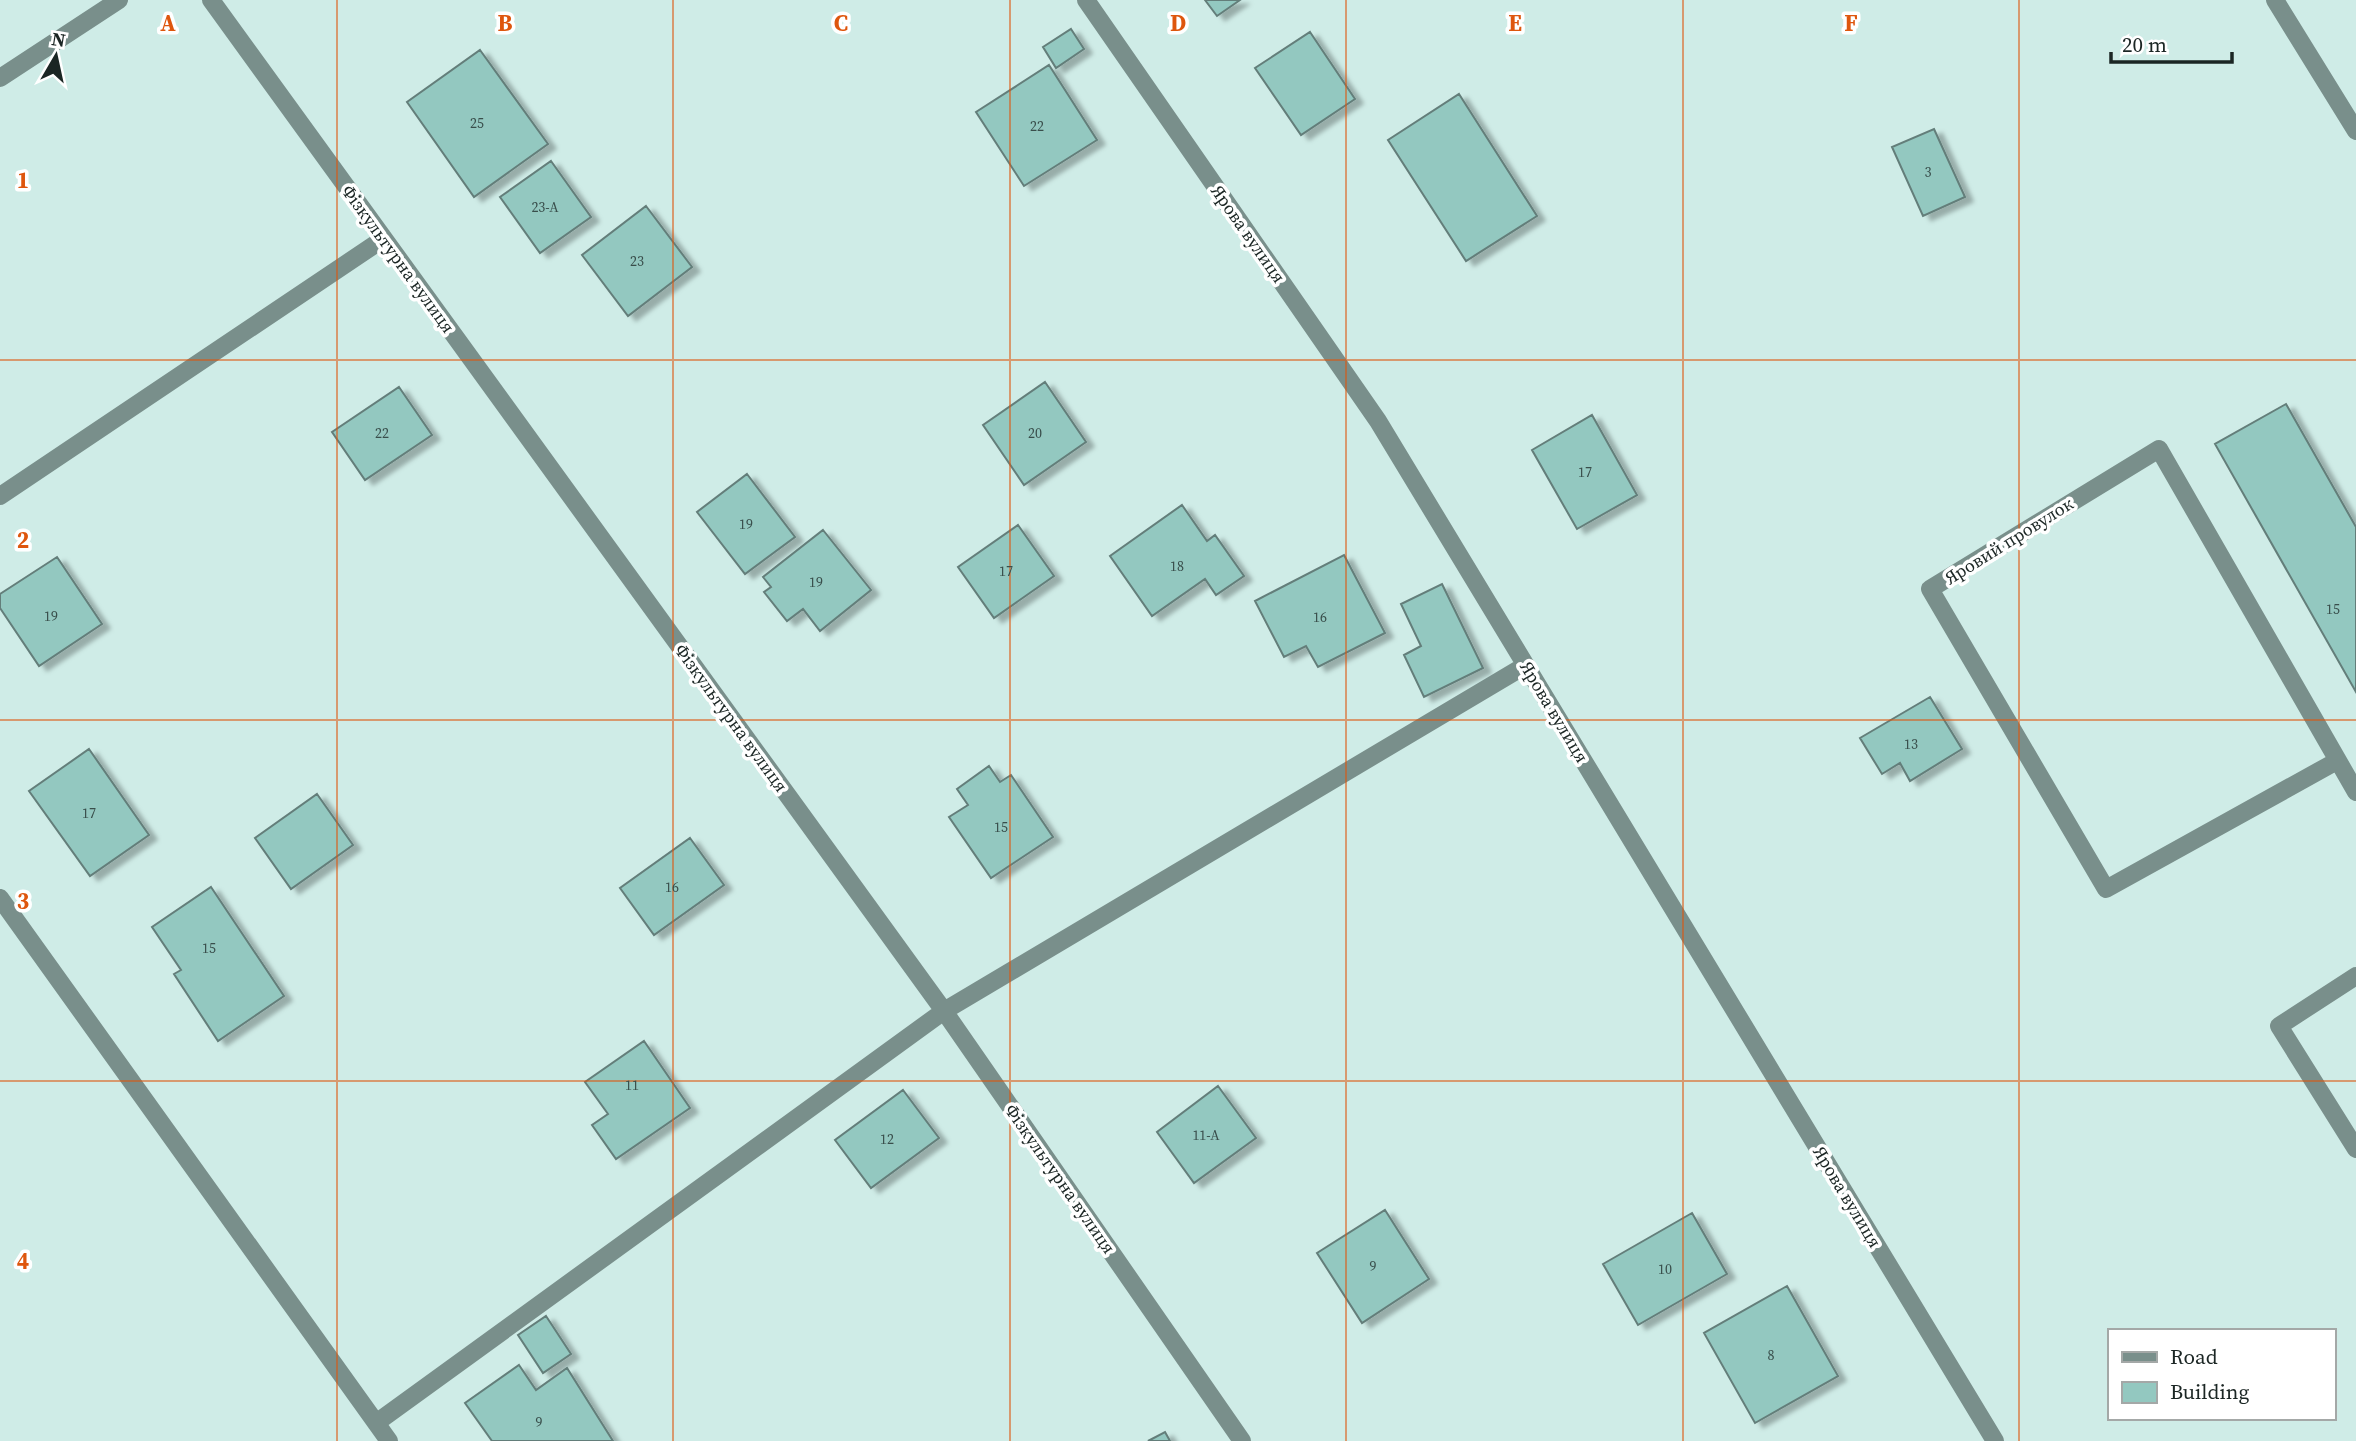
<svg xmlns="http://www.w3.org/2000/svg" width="2356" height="1441" viewBox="0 0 2356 1441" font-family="'Source Serif 4',serif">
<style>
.building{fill:#93c8c0;stroke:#647e7a;stroke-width:2;filter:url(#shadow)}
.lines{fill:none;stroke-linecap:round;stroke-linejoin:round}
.minor{stroke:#798f8b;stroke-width:18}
.grid{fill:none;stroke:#de560d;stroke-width:2;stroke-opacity:0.55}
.labels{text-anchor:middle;stroke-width:7;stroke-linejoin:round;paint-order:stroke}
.number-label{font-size:14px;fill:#394e4b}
.street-label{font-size:18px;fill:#1b2624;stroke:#fff}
.grid-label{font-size:23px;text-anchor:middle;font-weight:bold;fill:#de560d;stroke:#fff;stroke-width:7;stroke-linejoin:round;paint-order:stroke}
</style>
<defs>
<filter id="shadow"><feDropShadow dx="8" dy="4.5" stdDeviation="2" flood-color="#0004"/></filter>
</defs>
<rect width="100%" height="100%" fill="#cfece7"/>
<path class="building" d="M1205 0H1240L1217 16Z
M1071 29 1084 49 1056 68 1043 47Z
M1310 32 1355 99 1301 135 1255 68Z
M480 50 548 144 474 197 407 102Z
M1049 65 1097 140 1024 186 976 112Z
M1459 94 1537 216 1466 261 1388 140Z
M1934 129 1965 197 1923 216 1892 147Z
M551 161 591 217 540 253 500 197Z
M646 206 692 267 628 316 582 255Z
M1045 382 1086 442 1024 485 983 425Z
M399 387 432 435 365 480 332 432Z
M2286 404 2356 527V692L2215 444Z
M1592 415 1637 495 1577 529 1532 450Z
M747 474 795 537 745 574 697 512Z
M1182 505 1207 541 1215 535 1244 576 1216 595 1205 579 1152 616 1110 556Z
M1018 525 1054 576 994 618 958 567Z
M823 530 871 590 820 631 803 609 787 621 764 592 771 587 763 577Z
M1344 555 1385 633 1318 667 1306 646 1284 657 1255 601Z
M57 557 102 624 39 666 0 608V594Z
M1442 584 1483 668 1424 697 1404 655 1421 646 1401 604Z
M1930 697 1962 749 1910 781 1900 763 1882 774 1860 738Z
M89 749 149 835 90 876 29 791Z
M989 766 1000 782 1011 775 1053 837 991 878 949 817 968 805 957 789Z
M317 794 353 845 291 889 255 838Z
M690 838 724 885 654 935 620 888Z
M211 887 284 996 218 1041 174 974 181 970 152 927Z
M644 1041 690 1108 616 1159 592 1125 608 1114 585 1082Z
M1218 1086 1256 1138 1194 1183 1157 1132Z
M903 1090 939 1138 871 1188 835 1140Z
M1385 1210 1429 1279 1362 1323 1317 1253Z
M1692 1213 1727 1274 1638 1325 1603 1264Z
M1787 1286 1838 1376 1755 1423 1704 1333Z
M546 1316 571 1354 543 1373 518 1335Z
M519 1365 536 1390 567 1368 613 1441H492L465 1403Z
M1165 1432 1170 1441H1148Z"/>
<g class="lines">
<path class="minor" d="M211 0 944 1011 1242 1441
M1086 0 1378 421 1995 1441
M2275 0 2356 131
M0 78 119 0
M0 496 383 239
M2337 761 2106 889 1930 589 2159 449 2356 792
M0 898 389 1441
M2356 976 2279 1026 2356 1149
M376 1423 944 1011 1526 665"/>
</g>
<path class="grid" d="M337 0V1441M673 0V1441M1010 0V1441M1346 0V1441M1683 0V1441M2019 0V1441M0 360H2356M0 720H2356M0 1081H2356"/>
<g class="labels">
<g class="number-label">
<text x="477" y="128">25</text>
<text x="1037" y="131">22</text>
<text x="1928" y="177">3</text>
<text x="545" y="212">23-А</text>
<text x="637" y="266">23</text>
<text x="382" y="438">22</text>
<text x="1035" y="438">20</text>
<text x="1585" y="477">17</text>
<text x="746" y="529">19</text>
<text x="1177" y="571">18</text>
<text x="1006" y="576">17</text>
<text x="816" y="587">19</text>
<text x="2333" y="614">15</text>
<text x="51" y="621">19</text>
<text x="1320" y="622">16</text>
<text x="1911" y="749">13</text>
<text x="89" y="818">17</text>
<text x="1001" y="832">15</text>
<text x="672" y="892">16</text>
<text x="209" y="953">15</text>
<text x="632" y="1090">11</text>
<text x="1206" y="1140">11-A</text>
<text x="887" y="1144">12</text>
<text x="1373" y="1271">9</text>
<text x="1665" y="1274">10</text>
<text x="1771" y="1360">8</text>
<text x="539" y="1427">9</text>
</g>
<g class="street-label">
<text transform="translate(1248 234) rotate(55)" y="6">Ярова вулиця</text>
<text transform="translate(398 259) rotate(54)" y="6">Фізкультурна вулиця</text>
<text transform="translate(2009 541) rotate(-32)" y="6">Яровий провулок</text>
<text transform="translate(1554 712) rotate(59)" y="6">Ярова вулиця</text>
<text transform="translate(731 718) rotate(54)" y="6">Фізкультурна вулиця</text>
<text transform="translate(1060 1179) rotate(55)" y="6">Фізкультурна вулиця</text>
<text transform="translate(1847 1197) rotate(59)" y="6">Ярова вулиця</text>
</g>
</g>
<g class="grid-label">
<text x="168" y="31">A</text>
<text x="505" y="31">B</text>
<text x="841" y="31">C</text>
<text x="1178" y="31">D</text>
<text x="1515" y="31">E</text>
<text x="1851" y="31">F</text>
<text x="23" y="188">1</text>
<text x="23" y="548">2</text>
<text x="23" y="909">3</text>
<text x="23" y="1269">4</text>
</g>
<rect x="2108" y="1329" width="228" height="91" fill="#ffffff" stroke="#a4a8a7" stroke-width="2"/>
<rect x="2122" y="1352" width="35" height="10" fill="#798f8b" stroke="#a4a8a7" stroke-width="2"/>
<text x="2170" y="1364" font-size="21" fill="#1b2624">Road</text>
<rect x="2122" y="1382" width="35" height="21" fill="#93c8c0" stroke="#a4a8a7" stroke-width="2"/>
<text x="2170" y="1399" font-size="21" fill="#1b2624">Building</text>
<g transform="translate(56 56) rotate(9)" stroke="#ffffff" stroke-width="5" paint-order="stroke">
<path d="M0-5L12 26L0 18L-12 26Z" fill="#1b2624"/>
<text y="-10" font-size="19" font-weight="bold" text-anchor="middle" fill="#1b2624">N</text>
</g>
<path d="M2111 52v10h121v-10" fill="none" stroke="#1b2624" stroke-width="3.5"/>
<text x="2122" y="52" font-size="21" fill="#1b2624" stroke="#ffffff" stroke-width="5" paint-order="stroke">20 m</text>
</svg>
